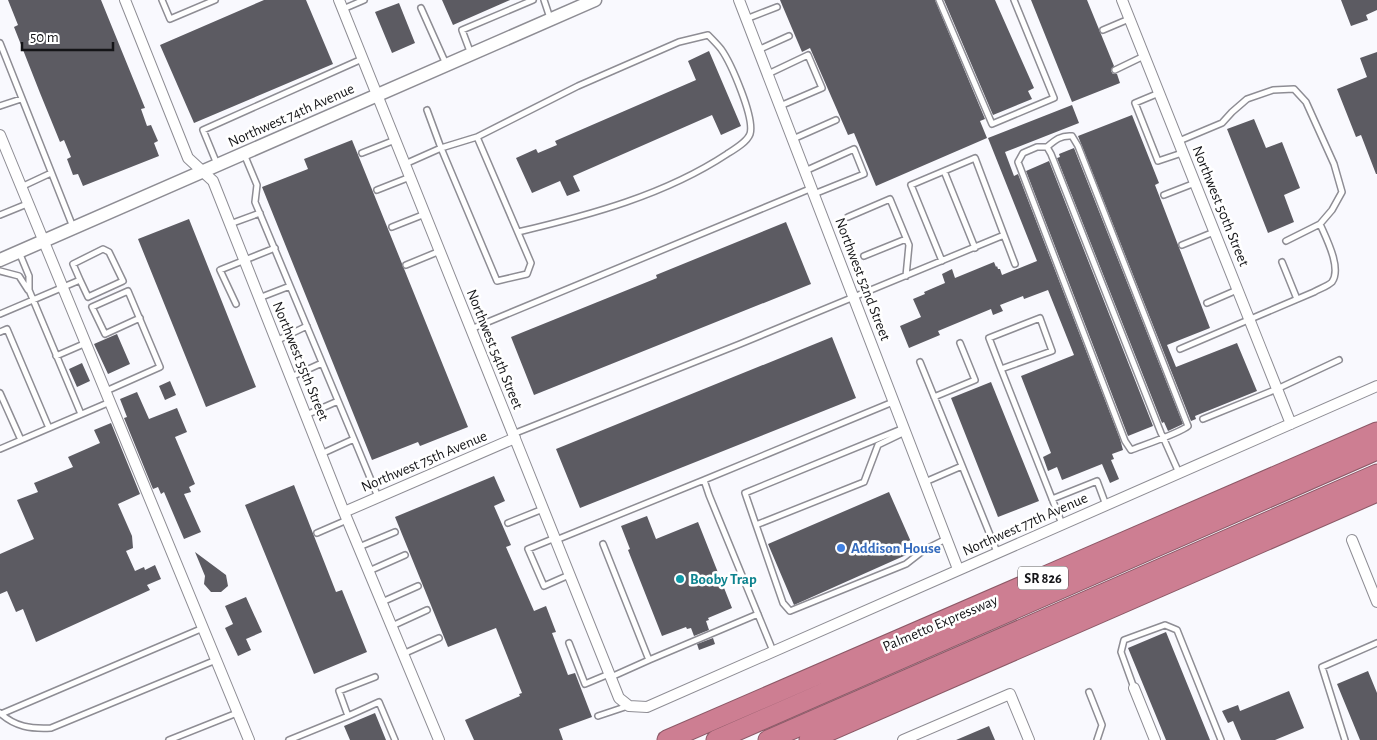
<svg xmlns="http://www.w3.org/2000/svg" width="1377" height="740" viewBox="0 0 1377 740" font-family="'Alegreya Sans',sans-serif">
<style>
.building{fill:#5c5b62}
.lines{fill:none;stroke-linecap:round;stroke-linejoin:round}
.service-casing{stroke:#8e8d94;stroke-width:8}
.minor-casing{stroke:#8e8d94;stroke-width:12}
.tertiary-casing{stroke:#8e8d94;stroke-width:15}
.motorway-casing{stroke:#8c5967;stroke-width:21}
.service{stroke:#fff;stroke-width:5}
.minor{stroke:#fff;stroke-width:10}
.tertiary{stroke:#fff;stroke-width:12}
.motorway{stroke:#cd7e92;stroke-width:19}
.shop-dot{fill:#3f7fe0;stroke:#fff;stroke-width:2}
.culture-dot{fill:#0f9aa8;stroke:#fff;stroke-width:2}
.labels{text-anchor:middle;stroke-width:5;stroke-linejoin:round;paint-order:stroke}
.shield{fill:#fff;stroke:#5a5a5d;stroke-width:1}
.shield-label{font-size:14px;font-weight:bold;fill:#141417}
.street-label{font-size:15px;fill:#141417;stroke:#fff}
.shop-label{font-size:15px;font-weight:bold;fill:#366cbe;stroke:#fff;text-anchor:start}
.culture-label{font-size:15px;font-weight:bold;fill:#0d838f;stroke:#fff;text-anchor:start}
</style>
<rect width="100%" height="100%" fill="#f9f9fe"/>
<path class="building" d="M8 0H101L145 108 141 109 147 126 151 125 158 141 154 143 159 156 83 186 78 174 73 175 67 159 71 157 64 140 60 142 40 93 14 27 18 25Z
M264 0H306L333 64 194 123 160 45Z
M442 0H510L453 25Z
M780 0H935L985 119 980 121 987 138 876 186 854 133 848 135 810 48 802 52Z
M944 0H995L1034 88 1028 91 1032 99 993 115Z
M1031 0H1087L1114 66 1111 71 1113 74H1117L1120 83 1072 102Z
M1341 0H1377V10L1366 15 1368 20 1351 26Z
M399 3 415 43 392 53 375 12Z
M709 51 741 126 721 135 712 115 573 176 580 191 567 196 560 181 532 193 516 158 536 149 538 153 557 145 555 141 696 80 688 61Z
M1377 52V174H1376L1361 135 1356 137 1337 89 1367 77 1360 58Z
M1072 105 1079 123 1005 152 1014 176 1018 174 1120 439 1123 450 1112 454 1114 459 1111 460 1119 479 1110 483 1102 464 1062 480 1057 467 1048 471 1043 457 1051 453 1021 376 1074 355 1048 290 1024 299 1023 296 1000 305 1003 311 993 315 991 309 938 331 940 335 909 348 900 326 921 317 913 299 925 294 924 292 945 283 942 274 952 269 955 278 994 262 996 267 997 266 998 269H1000L1002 275 1037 261 988 138Z
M1132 115 1159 183 1155 185 1210 328 1167 345 1176 367 1237 343 1257 391 1195 416 1196 419 1191 421 1078 136Z
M1254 119 1266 148 1282 142 1300 188 1284 195 1294 222 1268 233 1227 129Z
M352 140 468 427 420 446 418 442 372 460 262 187 308 169 304 159Z
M1074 148 1183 424 1168 431 1164 422 1162 423 1057 158 1060 157 1059 154Z
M1049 161 1153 426 1128 436 1026 171Z
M189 219 256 387 206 407 138 239Z
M786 222 811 284 534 395 511 337 657 278 656 275Z
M117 334 130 364 108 374 94 344Z
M832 337 856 398 580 508 556 449Z
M82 363 90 381 77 387 69 369Z
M170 381 176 395 165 400 159 386Z
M991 382 1039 501 998 517 951 398Z
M137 392 149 419 177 408 187 432 175 437 195 484 189 487 191 492 184 494 201 532 184 539 164 492 161 494 158 487 153 489 124 418 127 417 120 399Z
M111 423 140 494 118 504 132 536 133 548 126 551 135 571 144 567 145 570 155 565 161 579 147 585 150 590 36 642 23 609 16 612 7 591 0 594V554L34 539 17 500 38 492 34 483 73 467 68 457 100 443 94 430Z
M494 476 505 501 494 506 511 545 506 547 534 611 546 606 556 632 552 633 568 675 575 673 592 717 559 729 563 740H474L465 720 520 696 519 694 522 693 496 628 448 647 395 517Z
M294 485 336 592 342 590 367 652 314 674 245 505Z
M889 492 915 551 794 605 768 544Z
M647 516 656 539 698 522 732 608 708 618 709 620 706 621 709 630 694 636 691 628 687 629 686 627 662 636 628 550 630 549 621 526Z
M195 552 226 575 228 586 221 592H211L204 584 205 576Z
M246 597 262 632 246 639 251 650 238 656 225 628 233 624 225 606Z
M1166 632 1210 740H1166L1128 648Z
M713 638 715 644 699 650 697 644Z
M1368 671 1377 693V740H1360L1337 684Z
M1289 691 1304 728 1275 740H1241L1233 721 1228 723 1222 711 1238 705 1240 711Z
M375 713 386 740H350L344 726Z
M989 726 995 740H956Z"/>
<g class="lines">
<g class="service-casing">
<path id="service" d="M162 0 170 19 215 0
M544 0 550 18
M939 0 992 124 1054 98 1014 0
M421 8 446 64
M343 9 364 0
M746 19 777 7
M1103 30 1129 19
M0 43 73 227
M758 50 789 36
M471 54 462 30 533 0
M1115 70 1144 56
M768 74 808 55 822 88 780 106
M1159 93 1135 103 1158 161 1182 153
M0 106 21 99
M477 137 578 86 679 42 708 35C712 39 717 44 721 49 731 63 755 118 750 134 747 142 735 149 727 154 665 195 590 215 518 232
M477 137 531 263 527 274 497 281 441 148Z
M793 139 836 120
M1179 141 1222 123 1232 112 1247 99 1273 90 1294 89 1306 102 1334 164 1342 192 1332 210 1320 224
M1047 147C1055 140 1061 135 1072 136L1078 146 1188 426C1180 433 1144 445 1131 450L1125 441 1018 162 1023 153 1037 147H1047L1051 154 1161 433 1163 437 1179 473
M362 153 395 140
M244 154 257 185 255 202 290 286
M217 164 203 130 362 59
M405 164 441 148 427 110
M805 171 854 149 864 174 814 194
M944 171 975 248
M21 187 51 173
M377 190 410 177
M1164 195 1195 183
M0 215 27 204
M848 217 890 199 909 245 906 276
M230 224 260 213
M392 227 425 214
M1182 245 1214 232
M19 252 29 276V290L81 414
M864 256 906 239
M942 261 911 185 975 158 1004 235
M1282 262 1297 299
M406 265 440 251
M0 271 19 276 28 290
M259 298 290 286 354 439
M1207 303 1237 290
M236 304 220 270 275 248
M0 314 80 280 73 264 103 249 109 252 123 281 88 297 80 280
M471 329 812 188
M0 332 7 329 49 428
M276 341 307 326
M1180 349 1314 292C1319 289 1328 286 1332 282 1342 268 1326 238 1320 224L1286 241
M56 356 86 343
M920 362 997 552
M1001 369 989 338 1040 318 1052 351 1001 369 1062 524
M291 377 322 363
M106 391 160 367 128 291 92 307 105 334 140 318
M0 393 21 440
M934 397 975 380 960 343
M306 415 338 401
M1203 419 1277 389 1339 360
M905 432 878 445 864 482 756 525 783 603 790 611 906 564 924 550 946 539
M513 434 740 344 1004 235 1015 264
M0 449 110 402
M321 454 354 439 378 497
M704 480 893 402
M925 482 962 466
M1052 499 1097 481 1106 505
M508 523 543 509
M756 525 745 493 904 428
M317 533 347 520
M555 538 528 549 544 586 569 575
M556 540 704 480 709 495 773 651
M603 544 649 660 758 614
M359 547 395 532
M369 571 405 555
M382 602 418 586
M392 626 427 610
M569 643 585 684 609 674
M403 654 439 638
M611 677 649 660
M1134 688 1121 652 1124 640 1165 625 1177 630 1221 740
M1089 692 1102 725 1097 740
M0 713C15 727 31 729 51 728L216 660
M1 714 203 628
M348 716 379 702 395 740
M598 716 628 706
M169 740 237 713
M289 740 348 716 339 691 375 677
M1345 740 1322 667 1377 643"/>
</g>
<g class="minor-casing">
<path id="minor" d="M125 0 188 158 213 181 344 512 439 740
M339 0 619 698 629 706 647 707 1377 386
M739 0 958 569
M1122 0 1291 424
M0 135 249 740
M344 512 515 438
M1352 540 1377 602
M1134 688 1155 740
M903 740 1010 694 1029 740"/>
</g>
<g class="tertiary-casing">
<path id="tertiary" d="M0 260 595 0"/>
</g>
<g class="motorway-casing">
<path id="motorway" d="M667 740 1377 432
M716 740 1377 450
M768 740 1377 474
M809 740 1377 492"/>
</g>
<use href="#service" class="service"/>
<use href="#minor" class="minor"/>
<use href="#tertiary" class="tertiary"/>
<use href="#motorway" class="motorway"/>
</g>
<circle class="shop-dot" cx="841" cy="548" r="5"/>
<circle class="culture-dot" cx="680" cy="579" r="5"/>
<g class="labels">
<rect class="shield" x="1018" y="566.5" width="50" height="23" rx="4"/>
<g class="shield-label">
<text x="1043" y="583">SR 826</text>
</g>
<g class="street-label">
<text transform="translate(291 115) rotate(-24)" y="5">Northwest 74th Avenue</text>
<text transform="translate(1221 206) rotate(68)" y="5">Northwest 50th Street</text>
<text transform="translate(863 279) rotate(69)" y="5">Northwest 52nd Street</text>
<text transform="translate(495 349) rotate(68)" y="5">Northwest 54th Street</text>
<text transform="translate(301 361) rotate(68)" y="5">Northwest 55th Street</text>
<text transform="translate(424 461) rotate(-23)" y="5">Northwest 75th Avenue</text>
<text transform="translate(1025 524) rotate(-24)" y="5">Northwest 77th Avenue</text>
<text transform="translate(940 623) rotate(-23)" y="5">Palmetto Expressway</text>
</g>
<g class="shop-label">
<text x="851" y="553">Addison House</text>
</g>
<g class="culture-label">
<text x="690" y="584">Booby Trap</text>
</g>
</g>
<path d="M22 42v8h91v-8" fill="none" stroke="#141417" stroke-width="2.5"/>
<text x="30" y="42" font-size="15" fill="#141417" stroke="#ffffff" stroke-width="4" paint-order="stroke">50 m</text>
</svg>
